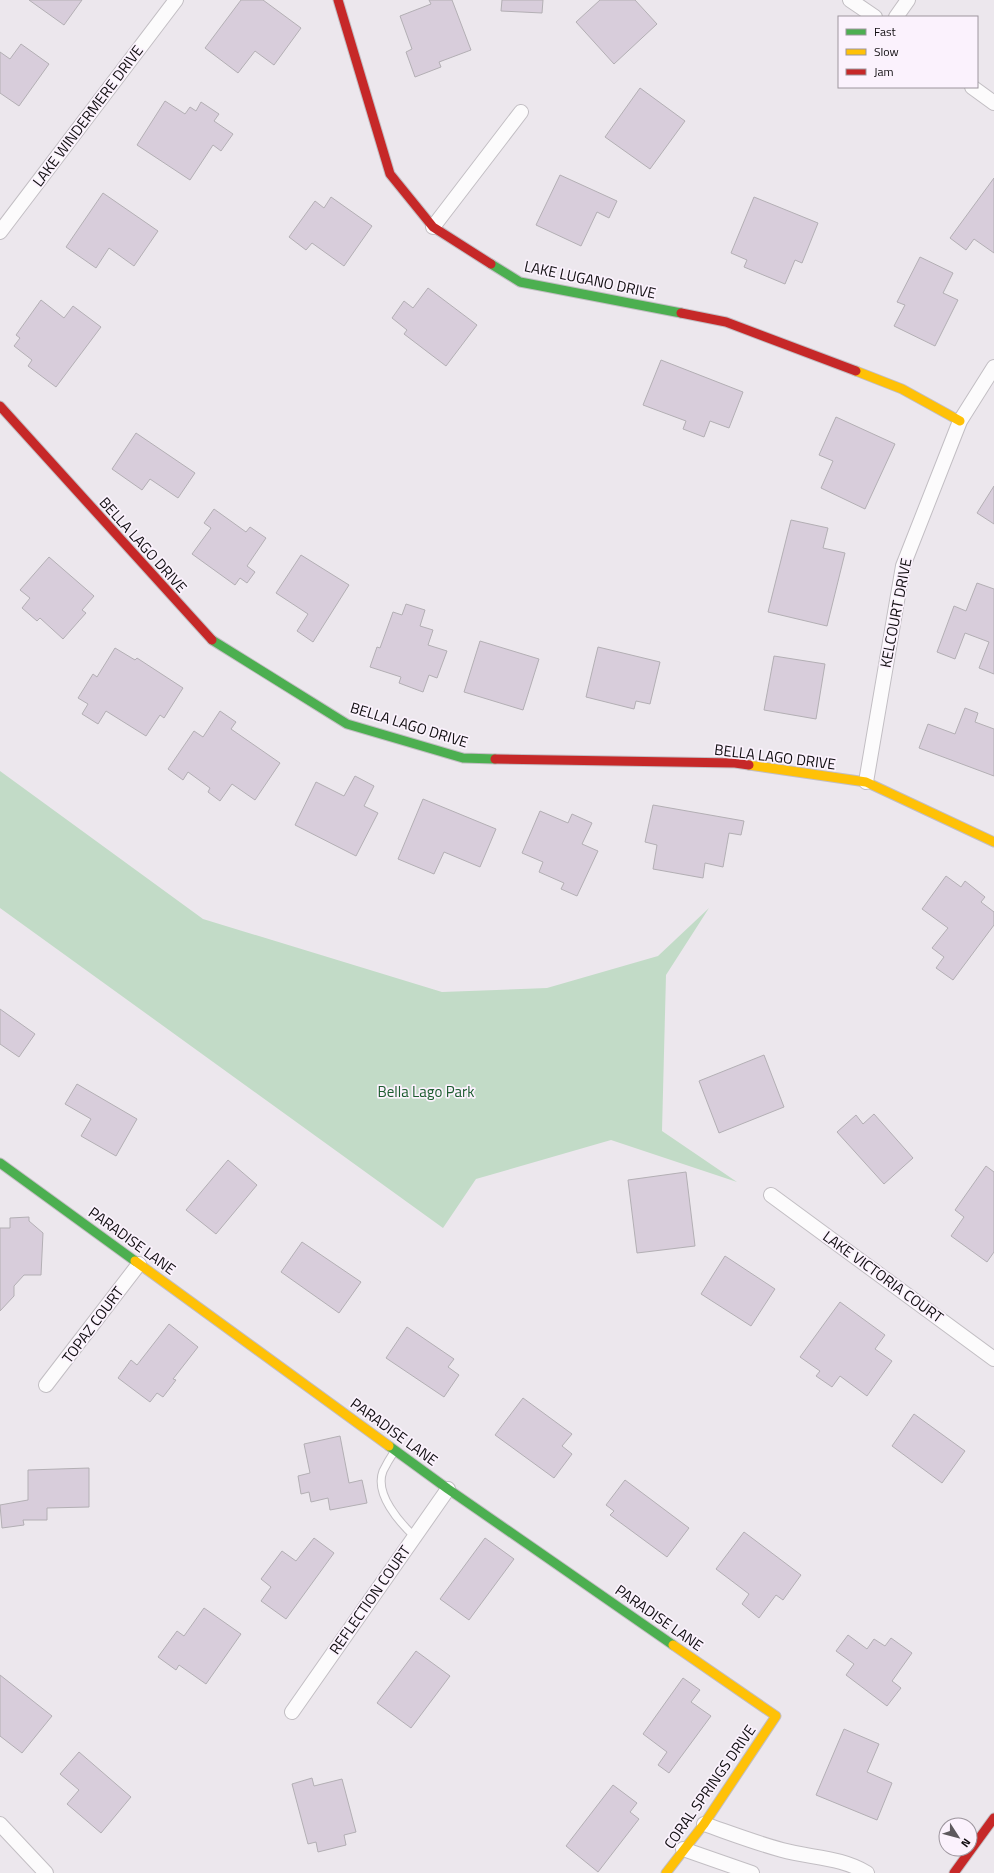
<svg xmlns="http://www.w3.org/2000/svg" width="994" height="1873" viewBox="0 0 994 1873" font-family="'Titillium Web',sans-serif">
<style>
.green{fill:#c2dbc7}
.building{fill:#d8cddb;stroke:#b3afb4}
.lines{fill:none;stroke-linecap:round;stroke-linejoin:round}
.lane-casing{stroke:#c2bec3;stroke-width:9}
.street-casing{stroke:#c2bec3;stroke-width:16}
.fast-casing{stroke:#c2bec3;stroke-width:11}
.slow-casing{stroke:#c2bec3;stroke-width:11}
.jam-casing{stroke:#c2bec3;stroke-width:11}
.lane{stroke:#fcfbfc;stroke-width:7}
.street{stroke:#fcfbfc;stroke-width:14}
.fast{stroke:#4caf50;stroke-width:9}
.slow{stroke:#ffc107;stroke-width:9}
.jam{stroke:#c62828;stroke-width:9}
.labels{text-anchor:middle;stroke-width:3.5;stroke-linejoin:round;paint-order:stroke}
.street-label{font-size:15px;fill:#100d10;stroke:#fbf2fd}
.park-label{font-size:15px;fill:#1c5c2f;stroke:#fbf2fd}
</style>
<rect width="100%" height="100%" fill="#ece7ed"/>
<path class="green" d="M0 771 203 919 442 992 547 988 658 956 709 908 666 975 662 1131 737 1182 611 1140 476 1179 443 1228 0 908Z"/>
<path class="building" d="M29 0H82L64 25Z
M241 0H263L301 28 274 65 255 51 238 73 205 48Z
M429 0H452L471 50 439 62 441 67 415 77 406 52 412 49 400 16 431 4Z
M502 0H543L542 13 501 11Z
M600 0H635L657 24 614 64 576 22Z
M21 44 49 64 19 106 0 93V52L10 59Z
M640 88 685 121 650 169 605 137Z
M165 101 185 114 190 107 196 111 201 102 219 114 214 121 233 134 221 151 213 145 190 180 137 145Z
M560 175 617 201 609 218 597 212 581 246 536 225Z
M994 178V253L974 239 966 250 950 238Z
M103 193 158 231 134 266 109 248 96 268 66 247Z
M331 197 372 226 344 266 312 243 306 250 289 237 315 201 324 208Z
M754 197 818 223 802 263 795 260 785 284 744 267 747 260 731 253Z
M920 257 953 273 943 293 958 300 935 346 894 326 905 305 897 302Z
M428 288 477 325 446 366 404 334 407 330 392 318 404 301 413 308Z
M41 300 64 318 73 306 101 327 56 387 28 366 32 360 14 346 20 338 16 335Z
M661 360 743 392 729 428 710 421 704 437 683 429 686 421 643 405Z
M836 417 895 444 865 509 821 488 833 461 819 455Z
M136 433 195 473 178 498 150 479 142 490 112 469Z
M994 486V524L977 513Z
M214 509 246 532 250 527 266 538 247 566 255 572 247 583 240 578 235 585 192 554 211 528 204 523Z
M791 520 828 528 823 548 845 553 827 626 768 612Z
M301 555 349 585 313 642 297 631 308 614 276 593Z
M49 557 94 596 82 610 86 613 63 639 40 618 37 621 22 608 30 598 20 590Z
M977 583 994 589V674L979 668 989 642 965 633 955 659 937 652 954 606 966 611Z
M406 604 425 610 420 626 433 630 428 645 447 651 437 678 429 675 423 692 399 683 401 677 370 667 377 647 380 648 393 612 402 615Z
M480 641 539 659 523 710 464 692Z
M598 647 660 662 650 704 636 701 634 709 586 697Z
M115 648 135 660 137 658 183 688 164 718 160 715 146 736 106 711 98 724 82 714 88 704 78 698 93 674 97 677Z
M774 656 825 664 816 719 764 710Z
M965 708 978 713 975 722 994 729V776L919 748 928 724 955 734Z
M220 711 236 722 231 729 280 763 255 800 232 784 220 801 208 792 210 788 188 772 183 780 168 769 194 731 203 737Z
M355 776 374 786 364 806 378 813 356 856 295 825 316 782 344 796Z
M423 799 496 829 480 867 444 852 434 874 398 859Z
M653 805 744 821 741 835 729 833 723 867 705 863 703 878 653 869 657 845 645 842Z
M540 811 568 823 572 814 592 823 582 844 598 851 577 896 561 889 564 883 539 872 543 862 522 853Z
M946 876 961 887 965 881 985 897 981 902 994 912V925L953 980 936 968 944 957 932 948 948 928 922 909Z
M0 1009 35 1034 19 1057 0 1044Z
M764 1055 784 1107 719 1133 699 1081Z
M77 1084 137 1119 116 1156 81 1136 91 1119 65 1104Z
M874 1114 913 1158 884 1184 837 1132 856 1115 863 1124Z
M228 1160 257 1185 216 1234 186 1210Z
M986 1166 994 1172V1252L987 1262 951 1236 964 1217 955 1210Z
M686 1172 695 1246 637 1253 628 1180Z
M29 1217V1221L43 1233 41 1275H24L14 1286V1296L0 1311V1228H10V1218Z
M302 1242 361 1282 339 1313 281 1272Z
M725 1256 775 1289 751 1326 701 1294Z
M840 1302 885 1335 875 1349 892 1361 867 1396 840 1376 832 1387 816 1376 820 1371 800 1357Z
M169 1324 198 1347 173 1379 176 1380 163 1397 157 1393 150 1402 118 1378 131 1360 137 1365Z
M407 1327 454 1359 448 1367 459 1375 444 1397 386 1358Z
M523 1398 572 1434 562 1446 572 1454 554 1478 495 1435Z
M914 1414 965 1451 942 1483 892 1446Z
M340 1436 349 1483 362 1480 367 1503 330 1510 328 1498 311 1502 309 1492 301 1494 298 1476 310 1473 304 1444Z
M89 1468V1507L47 1508V1520H23L24 1525 2 1528 0 1505 28 1500V1470Z
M625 1480 689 1528 667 1557 610 1515 614 1511 606 1505Z
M744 1532 801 1575 783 1600 776 1595 759 1618 742 1604 749 1594 716 1569Z
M314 1538 334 1553 286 1619 261 1601 271 1587 261 1579 282 1551 296 1561Z
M485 1538 514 1559 469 1620 440 1599Z
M204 1608 241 1634 206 1684 179 1665 176 1670 158 1657 177 1631 184 1636Z
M848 1635 867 1649 874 1639 885 1646 891 1638 912 1653 892 1681 901 1688 887 1706 846 1675 854 1664 836 1651Z
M416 1651 450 1676 411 1728 377 1703Z
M0 1675 52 1716 22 1753 0 1736Z
M683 1678 700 1690 691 1702 711 1716 669 1773 658 1765 667 1752 643 1734Z
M844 1729 879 1744 867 1772 892 1783 877 1820 816 1795Z
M79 1752 131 1797 101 1833 67 1804 79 1790 60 1774Z
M312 1778 314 1786 342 1779 356 1832 344 1835 346 1845 318 1852 316 1842 308 1844 292 1784Z
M613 1785 637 1803 630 1812 639 1819 598 1872 566 1846Z"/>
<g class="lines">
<g class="lane-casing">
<path id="lane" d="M394 1452C390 1458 386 1465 383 1471 374 1494 400 1523 415 1537"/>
</g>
<g class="street-casing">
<path id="street" d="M850 0 875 17
M896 17 908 0
M972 87 994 103
M433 227 521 112
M0 232 176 0
M866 782 903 566 960 421 994 367
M771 1195 994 1359
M46 1385 139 1264
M292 1712 448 1489
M0 1824 46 1873
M704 1824C730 1833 756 1843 782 1850 811 1858 841 1857 867 1873
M683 1849 752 1873"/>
</g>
<g class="fast-casing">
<path id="fast" d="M491 264 520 282 681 313
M212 640 347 724 463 758 495 759
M0 1163 135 1261
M389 1446 448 1489 673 1645"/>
</g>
<g class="slow-casing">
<path id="slow" d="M856 371 902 389 960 421
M749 765 866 782 994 842
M135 1261 389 1446
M666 1873 704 1824 776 1716 673 1645"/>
</g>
<g class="jam-casing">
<path id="jam" d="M338 0 390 174 433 227 491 264
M681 313 726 322 856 371
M0 406 212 640
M495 759 735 763 749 765
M954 1873 994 1818"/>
</g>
<use href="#lane" class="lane"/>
<use href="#street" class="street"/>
<use href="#fast" class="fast"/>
<use href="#slow" class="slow"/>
<use href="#jam" class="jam"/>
</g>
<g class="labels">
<g class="street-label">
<text transform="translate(88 116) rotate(-53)" y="5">LAKE WINDERMERE DRIVE</text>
<text transform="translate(590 280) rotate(12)" y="5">LAKE LUGANO DRIVE</text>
<text transform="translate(143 545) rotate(48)" y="5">BELLA LAGO DRIVE</text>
<text transform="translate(896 613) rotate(-79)" y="5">KELCOURT DRIVE</text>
<text transform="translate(409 725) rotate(17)" y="5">BELLA LAGO DRIVE</text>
<text transform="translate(775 757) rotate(7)" y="5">BELLA LAGO DRIVE</text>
<text transform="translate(132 1241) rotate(36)" y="5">PARADISE LANE</text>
<text transform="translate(883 1277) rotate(36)" y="5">LAKE VICTORIA COURT</text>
<text transform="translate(93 1325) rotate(-53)" y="5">TOPAZ COURT</text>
<text transform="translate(394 1432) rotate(36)" y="5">PARADISE LANE</text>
<text transform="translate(370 1600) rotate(-55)" y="5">REFLECTION COURT</text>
<text transform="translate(659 1618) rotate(35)" y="5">PARADISE LANE</text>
<text transform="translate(710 1787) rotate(-55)" y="5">CORAL SPRINGS DRIVE</text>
</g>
<g class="park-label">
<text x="426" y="1097">Bella Lago Park</text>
</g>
</g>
<rect x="838" y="16" width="140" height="72" fill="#fbf2fd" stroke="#9d969e"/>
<rect x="846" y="29" width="20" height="6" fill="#4caf50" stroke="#9d969e"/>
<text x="874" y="36" font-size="12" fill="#100d10">Fast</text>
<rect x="846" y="49" width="20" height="6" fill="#ffc107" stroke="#9d969e"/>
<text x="874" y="56" font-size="12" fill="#100d10">Slow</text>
<rect x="846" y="69" width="20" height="6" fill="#c62828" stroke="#9d969e"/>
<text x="874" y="76" font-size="12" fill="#100d10">Jam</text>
<g transform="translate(958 1837) rotate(126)"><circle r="19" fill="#fbf2fd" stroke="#9d969e"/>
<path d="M0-3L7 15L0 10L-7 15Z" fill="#5d595d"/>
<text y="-6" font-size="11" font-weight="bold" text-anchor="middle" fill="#100d10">N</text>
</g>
</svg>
